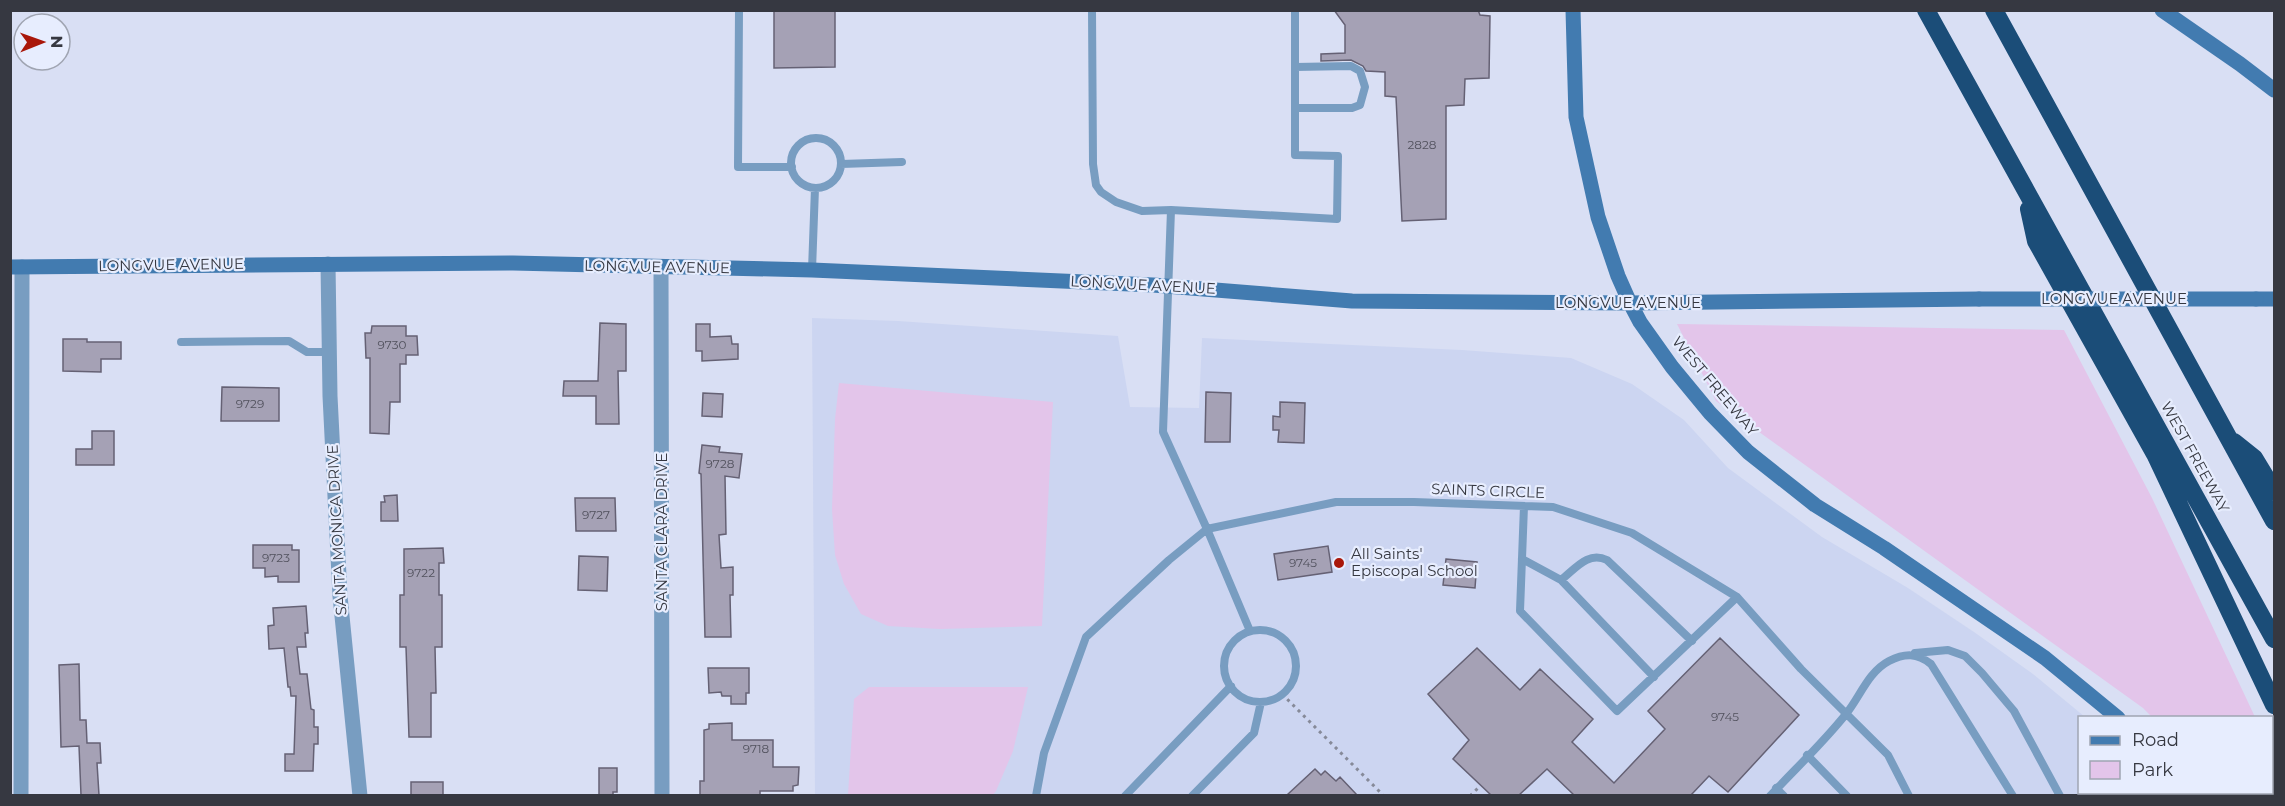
<svg xmlns="http://www.w3.org/2000/svg" width="2285" height="806" viewBox="0 0 2285 806" font-family="Montserrat,sans-serif">
<style>
.built{fill:#ccd5f1}
.green{fill:#e3c5ea}
.building{fill:#a5a1b5;stroke:#656174;stroke-width:1.5}
.lines{fill:none;stroke-linecap:round;stroke-linejoin:round}
.path{stroke:#868a99;stroke-width:3;stroke-dasharray:3 4.5;stroke-linecap:butt}
.service{stroke:#789dc1;stroke-width:8}
.minor{stroke:#789dc1;stroke-width:15}
.secondary{stroke:#427bb0;stroke-width:15}
.motorway{stroke:#1b4d78;stroke-width:18}
.secondary-bridge{stroke:#427bb0;stroke-width:15}
.poi-dot{fill:#a9170a;stroke:#e7edfe;stroke-width:2}
.labels{text-anchor:middle;stroke-width:4.5;stroke-linejoin:round;paint-order:stroke}
.number-label{font-size:12px;fill:#52525e}
.street-label{font-size:15px;fill:#363841;stroke:#e7edfe}
.poi-label{font-size:15px;fill:#363841;stroke:#e7edfe;text-anchor:start}
</style>
<rect width="100%" height="100%" fill="#d9dff4"/>
<path class="built" d="M812 318 898 321 1118 336 1130 407 1199 408 1202 338 1462 350 1571 358 1632 384 1684 420 1728 468 1822 537 1908 588 1974 632 2033 674 2085 717 2080 718V792H2166L2169 795H815Z"/>
<path class="green" d="M1677 324 2064 330 2152 498 2255 717H2152L2143 708 1716 401Z
M839 383 1053 402 1042 626 940 629 888 626 861 614 844 584 835 555 832 509 835 419Z
M869 687H1028L1013 751 996 791 992 796 848 795 854 699Z
M2272 753 2274 759V795H2221L2219 793 2272 792Z"/>
<path class="building" d="M774 10H835V67L774 68Z
M1334 10H1478L1480 15 1490 16 1489 78 1465 79 1464 105 1446 106V219L1402 221 1396 97 1385 96V72L1366 71 1363 66 1351 60 1321 61V54L1345 53V25Z
M600 323 626 324V371H618L619 424H596V396H563L564 381H598Z
M696 324H710V337L731 336 732 344H738V359L702 361V351H696Z
M372 326H406V336H417L418 355H406V364H400V402H390L389 434 370 433V358H366L365 333H371Z
M63 339H87V342H121V359H101V372L63 371Z
M222 387 279 388V421H221Z
M1206 392 1231 393 1230 442H1205Z
M703 393 723 394 722 417 702 416Z
M1280 402 1305 403 1304 443 1278 442 1279 430H1273V416L1280 417Z
M92 431H114V465H76V449H92Z
M702 445 720 447 719 452 742 454 739 478 725 476 726 534 719 535 721 568 733 567V595H730L731 637H705L701 474 699 473Z
M397 495 398 521H381V502H385L384 496Z
M575 498H615L616 531H576Z
M253 545H292V550H299V582H278V576L265 577V568H253Z
M1328 546 1332 572 1278 580 1274 554Z
M443 548 444 563H439V595H442V647H435L436 693H431V737H409L406 647H400V595H404V549Z
M579 556 608 557 607 591 578 590Z
M1446 559 1477 562 1475 588 1443 585Z
M306 606 308 633H305L306 647H297L300 674H307L311 709 314 710V727H318V744H314L313 771H285V754H294L296 696H291L290 687H288L284 648 269 649 268 626 274 625 273 608Z
M1720 638 1799 715 1728 792 1709 776 1691 795H1574L1547 769 1519 795H1491L1453 759 1469 740 1428 694 1477 648 1520 690 1540 669 1593 719 1572 742 1614 783 1665 729 1648 711Z
M79 664 80 720H86L87 743H100L101 763H97L99 795H81L79 746 61 747 59 665Z
M708 668H749V693H746V704H731V696H722L721 692 709 693Z
M732 723V740H773V767H799L798 785 793 786V791H760V795H700V781H704V730L709 729V724Z
M599 768H617V792H613V795H599Z
M1315 769 1321 775 1325 771 1336 781 1340 777 1357 795H1287Z
M411 782H443V795H411Z"/>
<g class="lines">
<path class="path" d="M1282 694 1384 796
M1470 796 1478 788"/>
<path class="service" d="M739 10 738 167H792
M1092 10 1093 164 1096 185 1101 192 1116 202 1142 211 1171 210 1337 219 1338 156 1295 155V10
M1295 108H1352L1360 105 1365 87 1360 71 1351 66 1295 67
M791 163a25 25 0 1 1 50 0a25 25 0 1 1-50 0Z
M841 164 902 162
M1171 210 1163 432 1207 529 1250 631
M812 270 815 188
M181 342 289 341 307 352H329
M1524 506 1520 611 1617 711 1737 597
M1522 559 1561 580 1654 677
M1561 580C1576 568 1588 551 1607 560L1692 641
M1224 666a36 36 0 1 1 72 0a36 36 0 1 1-72 0Z
M1915 653 1948 650 1965 656 1982 673 2014 711 2060 796
M1807 755 1847 796
M1776 788 1784 796
M1036 796 1044 753 1086 637 1169 560 1207 529 1336 502H1414L1553 507 1632 533 1737 597 1801 669 1888 755 1909 796
M1125 796 1231 686
M1192 796 1254 733 1261 702
M1770 796C1795 769 1823 743 1846 714 1860 697 1868 672 1889 661 1905 653 1917 653 1931 664L2013 796"/>
<path class="minor" d="M328 264 330 396 340 596 360 796
M661 268 662 796
M21 796 22 267"/>
<path class="secondary" d="M1573 10 1576 117 1598 217 1618 276 1630 303 1640 322 1672 367 1710 413 1748 452 1815 505 1884 548 2045 658 2118 718
M2162 10 2240 64 2274 90
M10 267 513 263 812 270 1153 285 1352 301 1630 303 1979 299
M2256 299H2274
M2197 792 2200 796"/>
<path class="motorway" d="M1926 10 2274 639
M1994 10 2274 521
M2029 209 2036 241 2155 454 2274 705
M2234 442 2254 458 2274 491"/>
<path class="secondary-bridge" d="M1979 299H2256"/>
</g>
<circle class="poi-dot" cx="1339" cy="563" r="6"/>
<g class="labels">
<g class="number-label">
<text x="1422" y="149">2828</text>
<text x="392" y="349">9730</text>
<text x="250" y="408">9729</text>
<text x="720" y="468">9728</text>
<text x="596" y="519">9727</text>
<text x="276" y="562">9723</text>
<text x="1303" y="567">9745</text>
<text x="421" y="577">9722</text>
<text x="1725" y="721">9745</text>
<text x="756" y="753">9718</text>
</g>
<g class="street-label">
<text transform="translate(171 265) rotate(-1)" y="5">LONGVUE AVENUE</text>
<text transform="translate(657 267) rotate(1)" y="5">LONGVUE AVENUE</text>
<text transform="translate(1143 285) rotate(3)" y="5">LONGVUE AVENUE</text>
<text x="2114" y="304">LONGVUE AVENUE</text>
<text x="1628" y="308">LONGVUE AVENUE</text>
<text transform="translate(1715 386) rotate(50)" y="5">WEST FREEWAY</text>
<text transform="translate(2195 457) rotate(61)" y="5">WEST FREEWAY</text>
<text transform="translate(1488 491) rotate(2)" y="5">SAINTS CIRCLE</text>
<text transform="translate(337 530) rotate(-93)" y="5">SANTA MONICA DRIVE</text>
<text transform="translate(662 532) rotate(-90)" y="5">SANTA CLARA DRIVE</text>
</g>
<g class="poi-label">
<text x="1351" y="559">All Saints'<tspan x="1351" dy="17">Episcopal School</tspan></text>
</g>
</g>
<rect width="2285" height="806" fill="none" stroke="#363841" stroke-width="24"/>
<rect x="2078" y="716" width="195" height="78" fill="#e7edfe" stroke="#a0a5b2" stroke-width="1.5"/>
<rect x="2090" y="736" width="30" height="9" fill="#427bb0" stroke="#a0a5b2" stroke-width="1.5"/>
<text x="2132" y="746" font-size="18" fill="#363841">Road</text>
<rect x="2090" y="761" width="30" height="18" fill="#e3c5ea" stroke="#a0a5b2" stroke-width="1.5"/>
<text x="2132" y="776" font-size="18" fill="#363841">Park</text>
<g transform="translate(42 42) rotate(89)"><circle r="28" fill="#e7edfe" stroke="#a0a5b2" stroke-width="1.5"/>
<path d="M0-4.5L10 22L0 15L-10 22Z" fill="#a9170a"/>
<text y="-9" font-size="16" font-weight="bold" text-anchor="middle" fill="#363841">N</text>
</g>
</svg>
